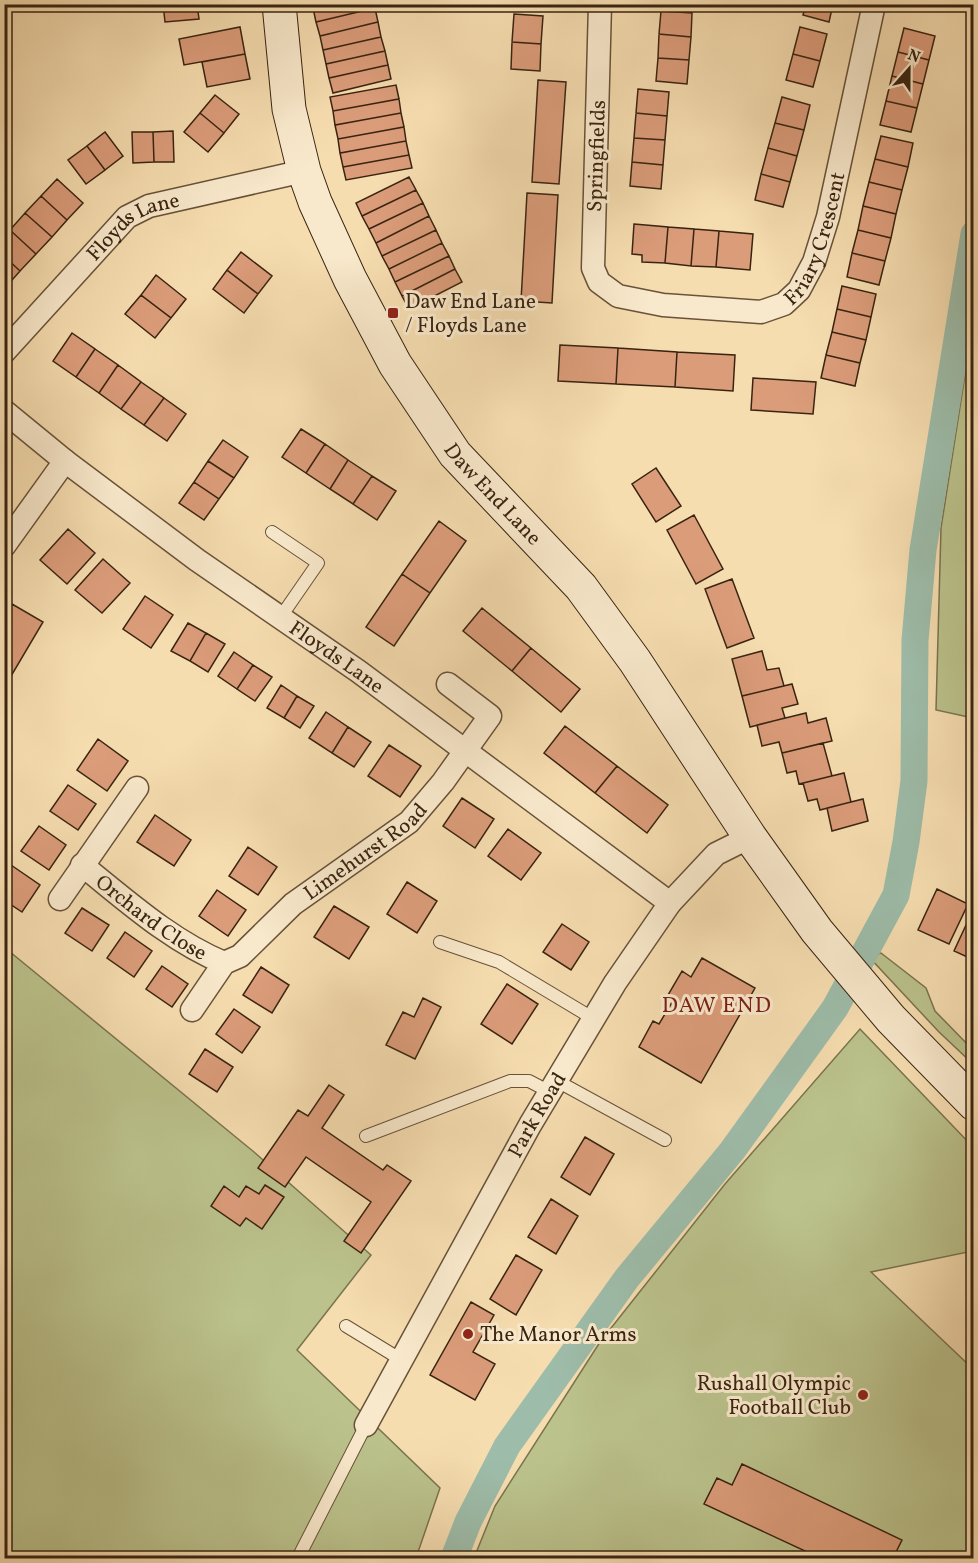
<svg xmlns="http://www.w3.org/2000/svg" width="978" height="1563" viewBox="0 0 978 1563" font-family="Vollkorn,serif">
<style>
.green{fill:#bbc28c;stroke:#7a734e;stroke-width:1.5}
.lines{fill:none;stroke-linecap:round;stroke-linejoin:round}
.canal{stroke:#9dbca9;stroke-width:27}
.building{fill:#db9c7a;stroke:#392411;stroke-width:1.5}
.service-casing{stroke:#685239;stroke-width:14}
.minor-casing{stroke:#685239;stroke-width:25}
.secondary-casing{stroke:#392411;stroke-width:35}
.service{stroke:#f9e9cc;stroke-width:12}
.minor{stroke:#f9e9cc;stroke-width:22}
.secondary{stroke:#f9e9cc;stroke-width:33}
.poi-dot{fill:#8f2418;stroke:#f9e9cc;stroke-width:2}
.labels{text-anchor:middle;stroke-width:6;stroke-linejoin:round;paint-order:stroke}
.street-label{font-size:21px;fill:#392411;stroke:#f9e9cc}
.poi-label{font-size:21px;fill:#392411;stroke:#f9e9cc;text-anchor:start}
.neighbourhood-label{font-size:22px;letter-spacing:1.5px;fill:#7a1f14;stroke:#f9e9cc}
</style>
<rect width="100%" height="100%" fill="#f6ddb0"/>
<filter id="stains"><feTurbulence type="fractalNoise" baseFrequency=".00333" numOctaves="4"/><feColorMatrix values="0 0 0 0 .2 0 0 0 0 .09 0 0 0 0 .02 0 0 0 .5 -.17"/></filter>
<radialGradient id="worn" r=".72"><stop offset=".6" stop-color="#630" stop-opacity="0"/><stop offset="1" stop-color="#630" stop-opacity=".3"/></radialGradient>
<path class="green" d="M973 324 974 718H973L936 710 941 528Z
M4 947 254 1152 371 1255 297 1350 440 1488 416 1558H5Z
M881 953 926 988 935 1011 973 1050V1064L939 1032 869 957Z
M860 1029 973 1147V1251L871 1272 973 1369V1558H474L495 1506 600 1342 725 1184Z"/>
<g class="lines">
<path class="canal" d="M454 1558 468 1522 507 1446 627 1278 732 1151 835 1008 896 895 906 842 914 781 915 640 923 550 974 234"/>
</g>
<path class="building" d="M163 4H197L199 19 165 22Z
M326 4H374L375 8 316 22 313 8Z
M662 4H693L692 13 661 11Z
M806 4H833L829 22 803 15Z
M912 4H941L939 11Z
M375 8 378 22 320 36 316 22Z
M661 11 692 13 691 37 659 34Z
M514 14 543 16 541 44 512 42Z
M378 22 381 37 323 50 320 36Z
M240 27 245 54 184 65 179 39Z
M800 27 827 34 820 61 793 54Z
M904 28 935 36 929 60 898 52Z
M659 34 691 37 689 60 658 58Z
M381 37 385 51 326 64 323 50Z
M512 42 541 44 540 71 511 69Z
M385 51 388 65 329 78 326 64Z
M898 52 929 60 923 84 892 76Z
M245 54 250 79 207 87 202 62Z
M793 54 820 61 813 87 786 80Z
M658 58 689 60 687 84 656 81Z
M388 65 391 79 333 93 329 78Z
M892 76 923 84 917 108 886 101Z
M538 80 566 82 559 184 532 182Z
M396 85 399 99 333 111 330 97Z
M638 89 669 92 667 116 636 113Z
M215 95 239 114 224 133 200 113Z
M782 97 810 105 804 130 775 123Z
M399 99 401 113 335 125 333 111Z
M886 101 917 108 911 132 880 125Z
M200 113 224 133 208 152 184 132Z
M401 113 404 127 338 139 335 125Z
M636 113 667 116 665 140 634 138Z
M775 123 804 130 797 156 768 148Z
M404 127 406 141 340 153 338 139Z
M173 131 174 162H154L153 132Z
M105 132 123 156 105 170 87 146Z
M132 132H153L154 162 133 163Z
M881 136 913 143 908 167 875 159Z
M634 138 665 140 663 165 632 162Z
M406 141 409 155 343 167 340 153Z
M87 146 105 170 86 184 68 160Z
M768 148 797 156 790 182 761 174Z
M409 155 412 168 346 180 343 167Z
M875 159 908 167 902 190 869 182Z
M632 162 663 165 661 189 630 186Z
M761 174 790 182 783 207 755 200Z
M409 177 416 190 362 216 356 203Z
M57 179 83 203 67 220 41 196Z
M869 182 902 190 896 214 863 206Z
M416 190 423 203 369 229 362 216Z
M527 193 558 195 552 303 521 301Z
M41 196 67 220 52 237 25 213Z
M423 203 429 216 376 243 369 229Z
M863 206 896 214 891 238 858 230Z
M25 213 52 237 36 254 10 230Z
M429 216 436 230 382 256 376 243Z
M634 224 668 227 665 263 642 262V255L632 254Z
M668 227 694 229 691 266 665 263Z
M694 229 719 231 716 267 691 266Z
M10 230 36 254 20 271 4 256V236Z
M436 230 442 243 389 269 382 256Z
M858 230 891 238 885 261 852 253Z
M719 231 753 234 750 270 716 267Z
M442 243 449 256 395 282 389 269Z
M241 252 272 276 258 294 227 270Z
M852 253 885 261 879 285 847 277Z
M4 256 20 271 5 288 4 287Z
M449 256 455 269 402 296 395 282Z
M455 269 462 282 409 309 402 296Z
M227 270 258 294 244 313 213 289Z
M156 275 186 299 171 318 141 295Z
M842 286 876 294 871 317 837 309Z
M141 295 171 318 155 338 125 314Z
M837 309 871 317 866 340 832 332Z
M832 332 866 340 860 363 826 355Z
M72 333 95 349 76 377 53 361Z
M560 345 618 348 616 384 558 381Z
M618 348 677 352 675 387 616 384Z
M95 349 118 365 99 393 76 377Z
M677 352 735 355 733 391 675 387Z
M826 355 860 363 855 386 821 378Z
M118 365 141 382 121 409 99 393Z
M753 378 816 382 813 414 751 410Z
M141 382 164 398 144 425 121 409Z
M164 398 186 414 167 441 144 425Z
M301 429 325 444 306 473 282 457Z
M223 440 248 457 234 478 208 461Z
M325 444 348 460 330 489 306 473Z
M348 460 372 476 353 504 330 489Z
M208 461 234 478 219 499 194 482Z
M656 468 681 506 656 522 632 484Z
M372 476 396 491 377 520 353 504Z
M194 482 219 499 204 520 179 503Z
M694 515 723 569 696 584 667 530Z
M439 521 466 541 430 593 402 574Z
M68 529 95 553 67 584 40 560Z
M103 559 130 583 102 613 75 590Z
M402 574 430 593 394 646 366 627Z
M732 579 754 638 727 648 705 589Z
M145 596 173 615 151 648 123 629Z
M12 604 43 622 4 688V616Z
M482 608 531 648 512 671 463 631Z
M188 623 206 633 190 661 171 651Z
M206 633 225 644 208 672 190 661Z
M531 648 580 689 561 712 512 671Z
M762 651 767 670 779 668 784 686 742 696 732 659Z
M234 652 253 665 237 689 218 676Z
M253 665 272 677 255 701 237 689Z
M792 684 798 704 782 708 785 718 750 727 742 696Z
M281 685 297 696 284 718 267 708Z
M297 696 314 706 300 728 284 718Z
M326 712 348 727 332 753 309 738Z
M806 713 808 723 826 718 832 741 782 753 779 742 762 746 757 725Z
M565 726 617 766 595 793 544 753Z
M348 727 371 742 354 767 332 753Z
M98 739 128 761 107 791 77 770Z
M823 743 832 776 799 784 796 771 787 773 782 753Z
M389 745 421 766 400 797 368 776Z
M617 766 668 805 647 833 595 793Z
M844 773 851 802 820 810 817 799 808 801 803 783Z
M68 785 96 804 78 830 50 811Z
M462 798 494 819 475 848 443 826Z
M863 799 868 821 832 831 827 808Z
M155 815 191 840 174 866 137 842Z
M39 826 66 845 49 870 21 851Z
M508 829 541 853 521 880 488 856Z
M248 847 277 867 258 895 229 876Z
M11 865 40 885 22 912 4 900V875Z
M407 882 437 901 417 933 387 914Z
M937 889 968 904 949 944 918 930Z
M217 890 246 910 228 936 199 916Z
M334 906 369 927 349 959 314 937Z
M82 908 109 925 92 951 65 933Z
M967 923 974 926V960L954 951Z
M562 924 589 942 571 970 543 952Z
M125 932 152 951 134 977 107 958Z
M702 958 755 988 701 1083 639 1047 653 1021 659 1024 674 999 668 995 682 971 691 977Z
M162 966 188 984 172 1007 146 989Z
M261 967 289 985 272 1013 243 995Z
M507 984 538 1004 512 1044 481 1024Z
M423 998 441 1007 415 1059 386 1045 403 1012 414 1017Z
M234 1009 260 1027 242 1053 216 1034Z
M205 1049 233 1067 217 1092 189 1074Z
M329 1085 344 1095 322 1128 383 1170 387 1165 411 1181 361 1253 344 1241 371 1202 306 1157 285 1187 258 1168 298 1110 308 1116Z
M585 1137 614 1154 590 1195 561 1177Z
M265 1185 284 1197 262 1229 246 1218 240 1226 211 1206 224 1186 239 1197 246 1186 259 1194Z
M551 1199 578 1216 556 1254 528 1237Z
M516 1255 542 1270 516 1315 490 1299Z
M471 1302 494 1315 473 1352 495 1364 475 1400 430 1375Z
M742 1464 902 1540 893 1558H820L704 1504 717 1478 732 1485Z"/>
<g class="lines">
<g class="service-casing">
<path id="service" d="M272 532 318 563 280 618
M440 942 499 962 594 1019
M557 1081 665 1140
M366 1136 510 1081H529L550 1092
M346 1326 400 1359
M298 1558 366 1425"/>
</g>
<g class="minor-casing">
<g id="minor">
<path id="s1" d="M600 4 593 268 599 282 618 296 663 305 761 312 784 304 799 290 814 262 828 217 874 4"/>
<path id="s2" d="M4 352 127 217 149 206 304 171"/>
<path id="s3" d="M4 411 65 461 197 560 358 671 670 903"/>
<path d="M4 546 65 461"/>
<path id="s4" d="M82 865C127 901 171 941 224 963"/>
<path d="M60 899 137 788"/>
<path id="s5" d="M192 1010 224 963 240 956 293 904 409 822 443 782 490 716 448 684"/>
<path id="s6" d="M366 1425 530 1125 615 983 670 903 716 854 750 837"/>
</g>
</g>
<g class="secondary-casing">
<g id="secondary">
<path id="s7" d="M279 4 289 109 304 171 315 202 350 279 395 364 455 454 581 587 635 661 750 837 817 931 891 1019 974 1104"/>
</g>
</g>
<use href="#service" class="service"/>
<use href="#minor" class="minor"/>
<use href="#secondary" class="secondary"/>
</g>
<g class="poi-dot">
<rect x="387" y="307" width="12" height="12" rx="3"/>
<circle cx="468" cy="1334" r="6"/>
<circle cx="863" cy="1395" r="6"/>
</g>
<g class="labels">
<g class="street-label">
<text transform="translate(596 156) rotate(-88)" y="7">Springfields</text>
<text dy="7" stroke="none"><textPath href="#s2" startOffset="183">Floyds Lane</textPath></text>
<text dy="7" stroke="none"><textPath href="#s1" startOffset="546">Friary Crescent</textPath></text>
<text dy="7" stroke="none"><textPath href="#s7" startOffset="546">Daw End Lane</textPath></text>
<text dy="7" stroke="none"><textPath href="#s3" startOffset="414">Floyds Lane</textPath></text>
<text dy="7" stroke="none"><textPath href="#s5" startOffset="238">Limehurst Road</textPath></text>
<text dy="7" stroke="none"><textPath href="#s4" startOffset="87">Orchard Close</textPath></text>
<text dy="7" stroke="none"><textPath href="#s6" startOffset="354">Park Road</textPath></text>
</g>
<g class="poi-label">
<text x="405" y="308">Daw End Lane<tspan x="405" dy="24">/ Floyds Lane</tspan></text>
<text x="480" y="1341">The Manor Arms</text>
<text x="851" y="1390" text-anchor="end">Rushall Olympic<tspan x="851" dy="24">Football Club</tspan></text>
</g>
<g class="neighbourhood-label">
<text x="717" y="1012">DAW END</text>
</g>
</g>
<rect width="978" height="1563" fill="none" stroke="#f6ddb0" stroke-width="24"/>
<rect x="6" y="6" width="966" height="1551" fill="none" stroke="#392411" stroke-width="3"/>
<rect x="12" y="12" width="954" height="1539" fill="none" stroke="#392411" stroke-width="1.5"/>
<g transform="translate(909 69) rotate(21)" stroke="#f9e9cc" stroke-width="4.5" paint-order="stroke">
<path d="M0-4.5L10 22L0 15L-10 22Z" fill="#392411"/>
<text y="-9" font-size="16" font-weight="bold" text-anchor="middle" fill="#392411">N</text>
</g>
<rect width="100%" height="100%" filter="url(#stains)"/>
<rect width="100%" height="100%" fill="url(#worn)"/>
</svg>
